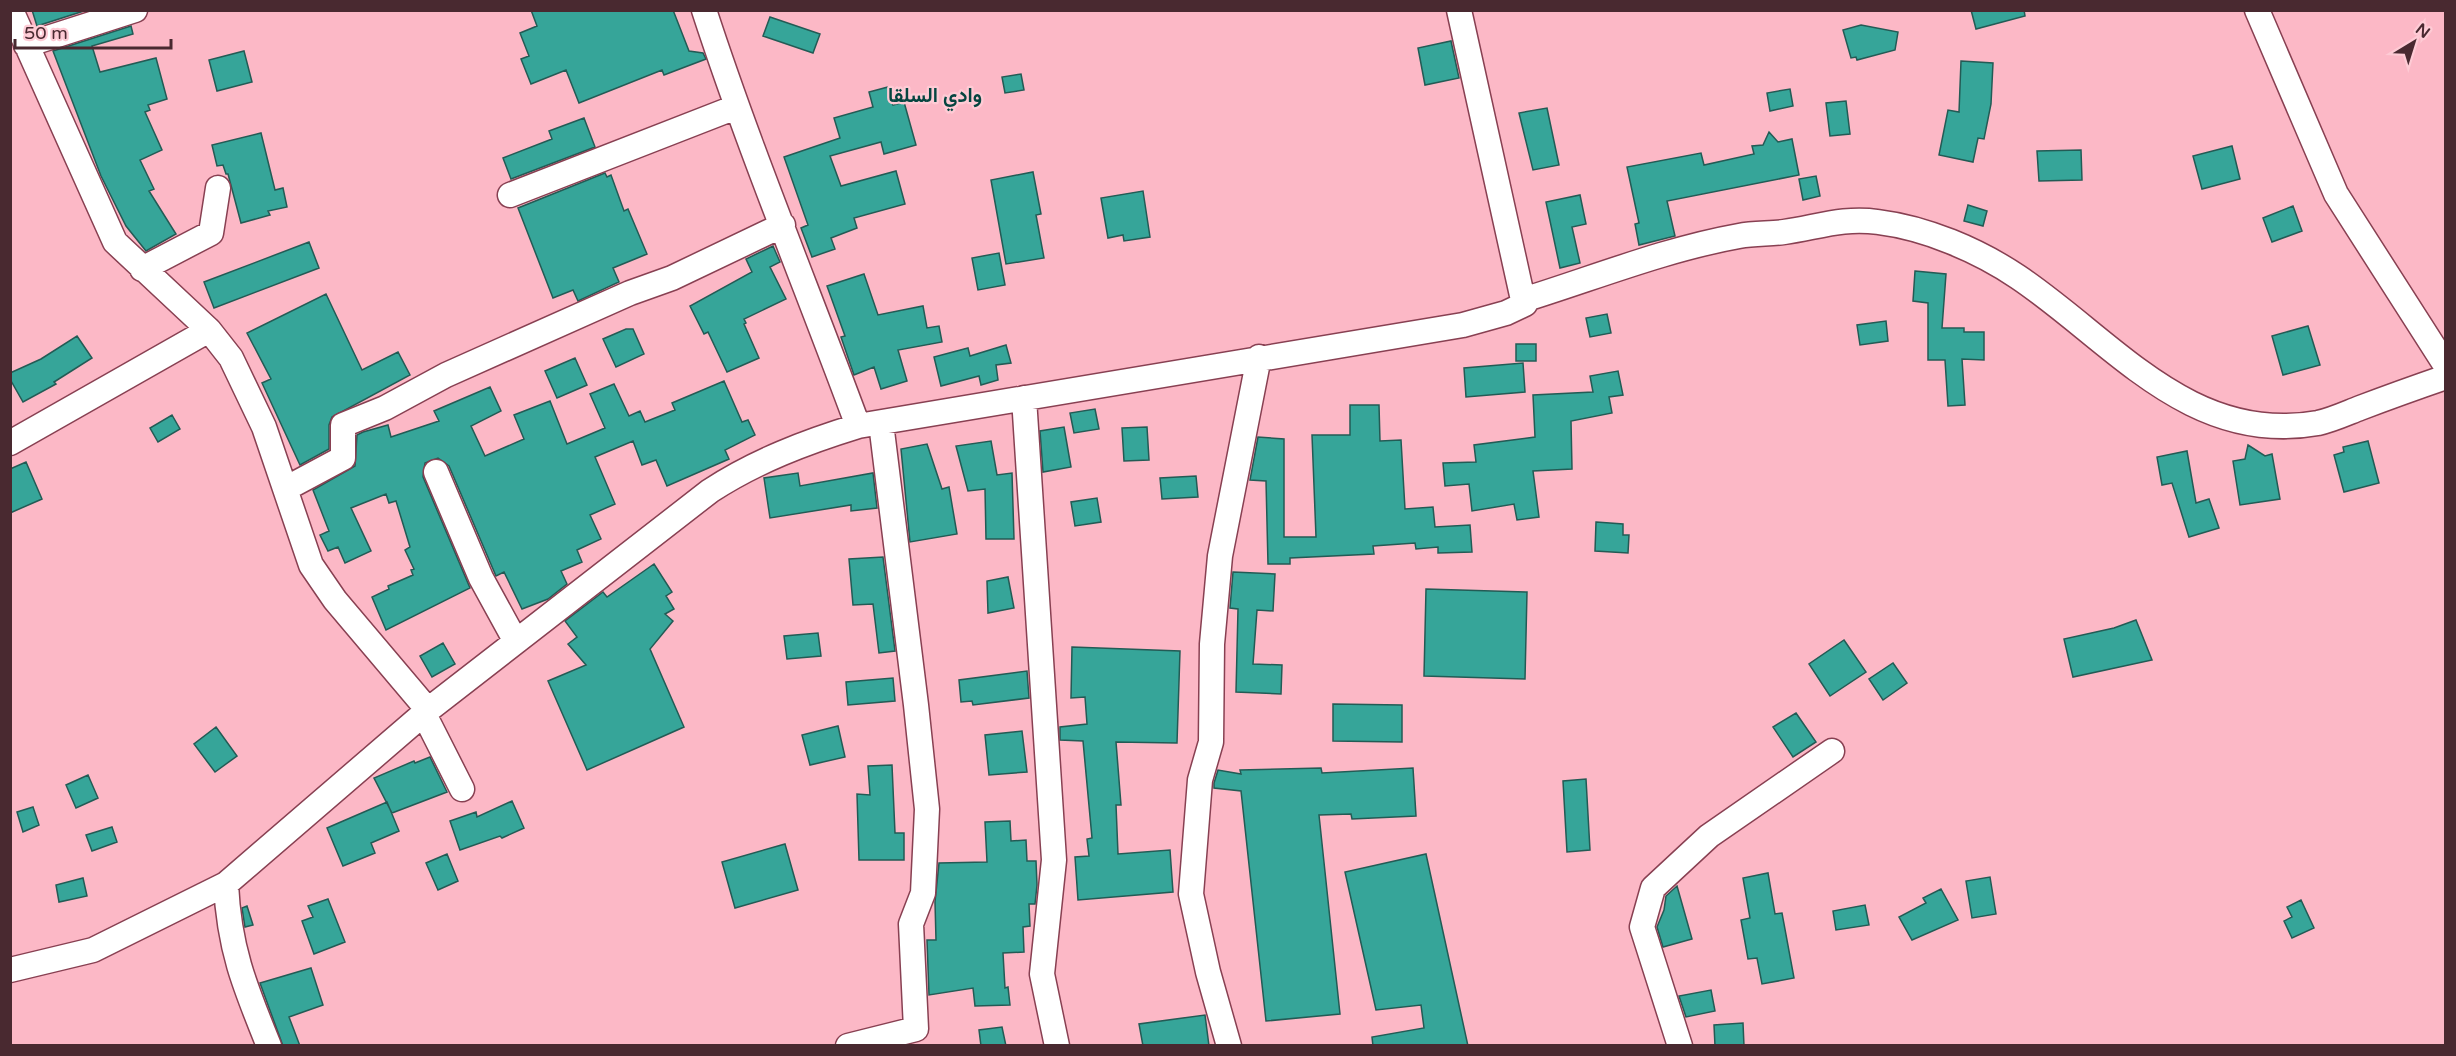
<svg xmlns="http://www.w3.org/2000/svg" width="2456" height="1056" viewBox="0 0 2456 1056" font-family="'Varela Round',Vazirmatn,sans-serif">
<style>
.building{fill:#36a599;stroke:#235b55;stroke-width:1.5}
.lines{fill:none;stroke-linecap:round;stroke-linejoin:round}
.minor-casing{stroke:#884052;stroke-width:27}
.minor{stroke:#fff;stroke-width:24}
.labels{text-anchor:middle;stroke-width:4.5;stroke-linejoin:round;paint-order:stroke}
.quarter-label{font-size:20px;font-weight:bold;fill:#054540;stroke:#fecbd5}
</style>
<rect width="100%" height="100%" fill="#fcb8c6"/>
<path class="building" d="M32 10H87L37 26Z
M531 10H673L689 51 703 53 706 59 664 75 662 70 579 103 566 70 531 84 521 59 529 56 520 33 537 26Z
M1971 10H2024L2025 16 1976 29Z
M770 17 820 34 813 53 763 36Z
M1861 25 1898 32 1895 50 1857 60 1856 57 1851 58 1843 30Z
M131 26 133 34 92 46 100 72 156 58 167 99 148 105 150 110 145 112 162 150 140 160 154 189 149 191 176 234 146 251 126 226 101 176 53 51Z
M1451 41 1459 78 1425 85 1418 48Z
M244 51 252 82 217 91 209 60Z
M1961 61 1993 63 1991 104 1984 139 1978 138 1973 162 1939 155 1948 110 1959 112Z
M1021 74 1024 90 1005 93 1002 77Z
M888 87 893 105 904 102 916 145 884 154 881 142 830 156 841 186 896 171 905 204 854 218 857 228 831 238 835 249 812 257 801 228 808 225 784 157 840 138 834 118 873 107 869 92Z
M1790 89 1793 106 1770 111 1767 93Z
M1846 101 1850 134 1830 136 1826 103Z
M1547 108 1559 165 1533 170 1519 113Z
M584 118 595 147 511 179 503 158 552 139 549 131Z
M1769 132 1778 142 1792 139 1799 175 1667 201 1675 236 1639 245 1635 224 1639 223 1627 167 1701 153 1704 165 1754 154 1752 146 1763 145Z
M261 133 275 190 283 188 287 207 268 211 270 215 241 223 228 174H226L223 165 217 166 212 145Z
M2232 146 2240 179 2202 189 2193 156Z
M2081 150 2082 180 2039 181 2037 151Z
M1033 172 1041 214 1036 215 1044 258 1006 264 991 180Z
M605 173 607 177 611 175 624 211 628 209 647 254 613 268 619 282 578 301 573 290 553 298 518 208Z
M1816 176 1820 196 1803 200 1799 179Z
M1143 191 1150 237 1124 241 1123 235 1108 238 1101 198Z
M1580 195 1586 224 1572 227 1580 263 1560 268 1546 202Z
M1968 205 1987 211 1983 226 1964 221Z
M2293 206 2302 231 2272 242 2263 218Z
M309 242 319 268 214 308 204 282Z
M773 246 780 262 770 267 786 299 744 319 746 323 744 324 759 358 727 372 708 332 704 334 690 306 752 272 746 259Z
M999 253 1005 285 978 290 972 258Z
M1915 271 1946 274 1942 328H1964V332H1984V360L1962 359 1965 405 1948 406 1945 360H1928V303L1913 301Z
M864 274 878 315 923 306 927 328 939 326 942 342 898 350 907 381 881 389 874 367 854 375 841 337 845 336 827 286Z
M326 294 362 370 398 352 410 375 332 417 329 425V449L300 465 262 383 271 379 247 333Z
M1607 314 1611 333 1590 337 1586 318Z
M1886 321 1888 341 1860 345 1857 325Z
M2308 326 2320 365 2283 375 2272 336Z
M626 329H633L644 354 616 367 603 339Z
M77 336 92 358 54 382 56 384 23 402 10 379V373L41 359Z
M1516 344H1536V361H1516Z
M1006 345 1011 363 996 365 998 380 981 385 979 376 941 386 934 357 968 348 970 356Z
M575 358 587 385 557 398 545 371Z
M1523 363 1525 392 1466 397 1464 368Z
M1618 371 1623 395 1609 397 1612 413 1571 421 1572 469 1533 471 1539 517 1517 520 1514 504 1472 511 1469 484 1445 486 1443 463 1476 462 1474 445 1535 437 1533 395 1593 392 1590 376Z
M724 381 742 422 748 420 755 435 725 450 729 459 667 486 656 460 642 465 633 441 595 457 615 504 590 515 601 539 577 550 582 562 561 571 567 584 548 599 522 609 504 572 496 576 449 466 438 458 425 463 423 477 470 588 386 630 372 597 389 589 388 586 413 575 411 570 414 569 405 550 410 547 396 501 389 503 386 494 351 508 371 551 345 563 338 547 328 551 320 535 329 531 313 490 355 466 357 435 363 432 388 425 391 437 439 421 434 411 490 387 501 411 471 426 485 456 524 439 514 415 550 401 567 444 605 428 590 394 614 384 629 416 640 411 645 422 675 410 672 403Z
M1350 405H1379L1380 441 1401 440 1405 509 1433 507 1435 527 1470 525 1472 552 1438 553V547L1416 549 1415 543 1373 546 1374 554 1290 558V564H1268L1266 481 1250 480 1258 437 1284 439V537H1316L1312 435H1350Z
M1095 409 1099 429 1074 433 1070 413Z
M172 415 180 429 158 442 150 428Z
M1064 427 1071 467 1043 472 1040 431Z
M1147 427 1149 460 1124 461 1122 428Z
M991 441 997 475 1012 473 1014 539H986L985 489 968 491 956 446Z
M2368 441 2379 483 2344 492 2334 455 2344 452 2343 447Z
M927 444 942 489 949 487 957 534 910 542 901 449Z
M2248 445 2265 456 2272 454 2280 499 2240 505 2233 461 2245 459Z
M2187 451 2196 503 2209 499 2219 528 2189 537 2172 483 2162 485 2157 457Z
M26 462 42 499 10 513V469Z
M798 473 800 486 873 473 877 508 851 511V505L770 518 764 478Z
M1196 476 1198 497 1162 499 1160 478Z
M1097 498 1101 522 1075 526 1071 502Z
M1596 522 1623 524V535H1629L1628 553 1595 551Z
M883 557 895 651 879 653 873 604 853 605 849 559Z
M654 564 672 592 666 596 674 609 665 614 673 621 650 649 684 727 587 770 548 681 586 665 568 644 577 637 565 621 603 592 607 597Z
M1233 572 1275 574 1273 611 1257 610 1253 664 1282 665 1281 694 1236 692 1238 609 1230 608Z
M1008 577 1014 608 988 613 987 581Z
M1426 589 1527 592 1525 679 1424 676Z
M2136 620 2152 660 2073 677 2064 639 2114 628Z
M818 633 821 656 787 659 784 636Z
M1844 640 1866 672 1830 696 1809 664Z
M443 643 455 664 432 677 420 656Z
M1072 647 1180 651 1177 743 1116 742 1121 805H1116L1118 854 1170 850 1173 892 1078 900 1075 857 1089 856 1087 839 1092 838 1083 741 1060 740V727L1087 724 1085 697 1071 698Z
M1893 663 1907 683 1883 700 1869 679Z
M1027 671 1029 698 973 705 972 701 961 702 959 680Z
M893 678 895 701 848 705 846 682Z
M1333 704 1402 705V742L1333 741Z
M1796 713 1816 742 1793 757 1773 727Z
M838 726 845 757 810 765 802 735Z
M216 727 237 756 215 772 194 744Z
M1022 731 1027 772 989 775 985 735Z
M430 757 447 792 392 813 374 778 414 761 415 763Z
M892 765 895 833H904V860H859L857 794 870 795 868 766Z
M1321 768 1322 773 1413 768 1416 816 1352 819 1351 814 1319 815 1340 1014 1266 1021 1241 791 1214 788V783L1218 770 1241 774 1240 770Z
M88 775 98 798 76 808 66 785Z
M1586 779 1590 850 1567 852 1563 781Z
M512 801 524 828 502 838 500 836 460 850 450 821 476 812 477 817Z
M387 802 399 831 371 843 375 853 343 866 327 828Z
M33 807 39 825 23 832 17 812Z
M1010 821 1011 841 1026 840 1027 861H1036L1037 885 1035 904H1029L1030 926 1023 927 1024 952 1003 953 1005 988 1008 987 1010 1005 975 1006 973 988 929 995 927 940H936L935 902 939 863 987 862 985 822Z
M112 827 117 842 92 851 86 835Z
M785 844 798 890 735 908 722 862Z
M447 854 458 881 438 890 426 863Z
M1426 854 1468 1046H1373L1372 1037 1424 1028 1421 1005 1376 1010 1345 872Z
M1768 873 1775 914 1782 913 1794 978 1762 984 1757 958 1748 959 1741 920 1750 918 1743 878Z
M1990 877 1996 914 1972 918 1966 881Z
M83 878 87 896 59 902 56 885Z
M1677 886 1692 939 1663 947 1657 927 1664 910 1666 896Z
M1941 889 1958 920 1912 940 1899 917 1926 903 1923 898Z
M328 899 345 942 314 954 302 921 313 917 308 906Z
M2301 900 2314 928 2292 938 2284 921 2292 917 2287 907Z
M1865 905 1869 925 1836 930 1833 911Z
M247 906 253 925 245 927 242 908Z
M311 968 323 1005 289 1017 300 1046H283L260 983Z
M1711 990 1715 1011 1686 1017 1679 996Z
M1205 1015 1209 1046H1143L1139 1024Z
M1743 1023 1744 1046H1715L1714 1025Z
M1002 1027 1006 1046H981L979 1030Z"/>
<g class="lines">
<g class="minor-casing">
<path id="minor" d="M11 10 115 242 209 330 231 358 264 427 311 565 335 600 428 710
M704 10C750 151 807 288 858 426
M1459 10 1523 300
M2257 10 2336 194 2446 366
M26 45 135 10
M510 195 736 107
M142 269 211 233 218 188
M1024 398 1054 860 1042 974 1057 1046
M10 443 209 330
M436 472 481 578 515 640
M287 488 343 458V425L385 408 446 375 630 293 672 278 783 225
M424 714 462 789
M226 884C229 949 245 987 269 1046
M10 970 93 950 226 884 428 710 710 491C756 461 806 442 858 426L1463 325 1506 313 1525 304 1523 300C1594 278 1666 249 1739 236 1754 233 1770 234 1784 232 1818 227 1844 217 1878 222 1926 228 1978 250 2018 277 2112 340 2190 446 2318 423 2332 420 2347 413 2360 408 2389 397 2417 387 2446 377
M848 1046 916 1029 911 924 923 893 927 809 916 705 881 423
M1229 1046 1208 972 1191 894 1200 780 1211 742 1212 644 1220 556 1259 357
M1680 1046 1642 927 1653 888 1709 836 1832 751"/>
</g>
<use href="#minor" class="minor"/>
</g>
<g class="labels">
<g class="quarter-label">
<text x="935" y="102">وادي السلقا</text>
</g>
</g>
<rect width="2456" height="1056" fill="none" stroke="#492930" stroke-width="24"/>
<g transform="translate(2414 42) rotate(38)" stroke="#fecbd5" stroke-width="4.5" paint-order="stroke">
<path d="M0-4.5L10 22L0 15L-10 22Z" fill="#492930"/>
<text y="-9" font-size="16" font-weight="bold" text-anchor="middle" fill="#492930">N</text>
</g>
<path d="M15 39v9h156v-9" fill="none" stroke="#492930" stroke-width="3"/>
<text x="24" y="39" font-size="18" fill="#492930" stroke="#fecbd5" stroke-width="4.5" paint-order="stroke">50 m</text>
</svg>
